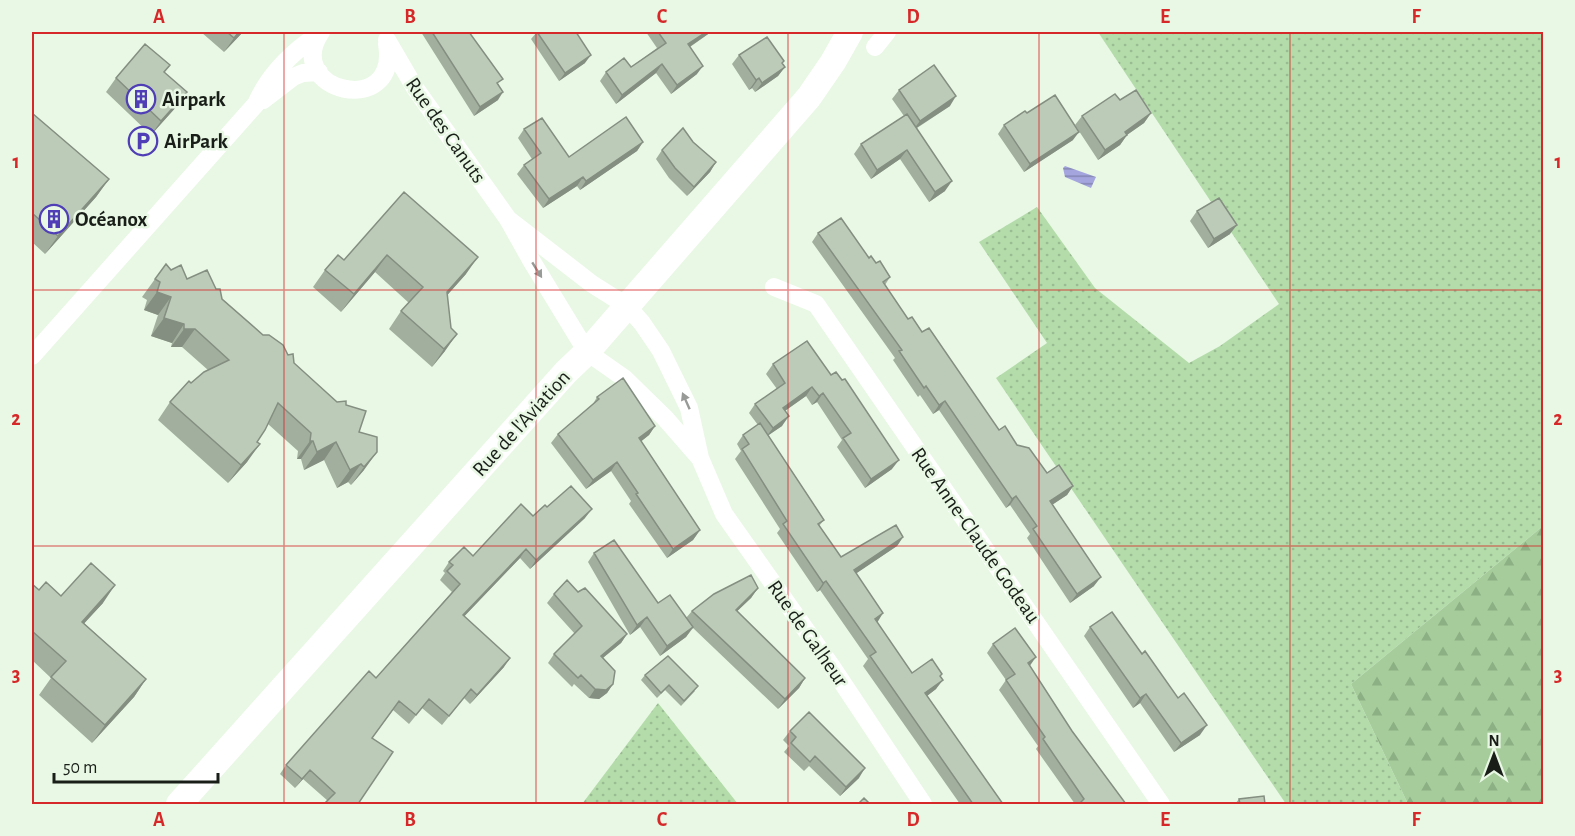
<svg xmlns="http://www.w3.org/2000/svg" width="1575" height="836" viewBox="0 0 1575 836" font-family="'Alegreya Sans',sans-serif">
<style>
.grass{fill:url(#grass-dots)}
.forest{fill:url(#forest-firs)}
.water{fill:url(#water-rules)}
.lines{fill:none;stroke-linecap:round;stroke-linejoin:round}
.street{stroke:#fff;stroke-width:18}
.secondary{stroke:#fff;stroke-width:26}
.wall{fill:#a2af9e}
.shaded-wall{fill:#848e81}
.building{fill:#bccbb8;stroke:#848e81;stroke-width:1.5}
.oneway{fill:#989a97}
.grid{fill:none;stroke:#d62828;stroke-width:1.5;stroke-opacity:0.55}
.labels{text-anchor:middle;stroke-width:5;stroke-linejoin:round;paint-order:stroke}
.poi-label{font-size:21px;font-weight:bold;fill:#191e18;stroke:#e8f8e4;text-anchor:start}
.street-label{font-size:21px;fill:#191e18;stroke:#e8f8e4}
.neatline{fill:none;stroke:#d62828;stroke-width:2}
.grid-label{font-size:20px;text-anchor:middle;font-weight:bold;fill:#d62828}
</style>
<defs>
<pattern id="grass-dots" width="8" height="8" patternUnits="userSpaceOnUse" patternTransform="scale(1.5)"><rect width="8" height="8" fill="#b4dcaa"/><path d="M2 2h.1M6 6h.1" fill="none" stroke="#9abc92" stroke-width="1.8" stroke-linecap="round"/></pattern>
<pattern id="forest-firs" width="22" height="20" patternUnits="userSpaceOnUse" patternTransform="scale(1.5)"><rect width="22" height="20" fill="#a5cc9a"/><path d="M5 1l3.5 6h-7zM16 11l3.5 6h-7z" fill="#8daf84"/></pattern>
<pattern id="water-rules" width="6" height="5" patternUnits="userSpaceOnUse" patternTransform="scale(1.5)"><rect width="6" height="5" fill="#a4a5de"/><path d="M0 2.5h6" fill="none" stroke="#8586b3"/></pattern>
</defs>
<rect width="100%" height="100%" fill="#e8f8e4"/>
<path class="grass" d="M1098 32H1543V526L1351 684 1408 804H1286L996 378 1047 343 979 242 1037 207 1095 288 1189 363 1220 346 1279 304Z
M658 703 738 804H582Z"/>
<path class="forest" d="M1543 526V804H1408L1351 684Z"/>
<path class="water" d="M1065 166 1096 177 1091 188 1065 177 1063 168Z"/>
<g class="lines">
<path class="street" d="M321 32C281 91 400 120 387 44
M387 40 415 88 508 219 531 260 587 352 624 378 665 418 699 457
M875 47 887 32
M263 100 293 77 303 73 319 72
M508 219 592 284 627 306 642 323 661 351 689 408 700 458 724 514 832 667 923 804
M774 287 816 304 1161 804
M32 356 256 104C269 74 292 52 319 34"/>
<path class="secondary" d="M179 804 566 372 587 352 809 97 833 62 850 32"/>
</g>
<path class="wall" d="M201 32H243L224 52Z
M421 32H469L499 85 498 100 474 116Z
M537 32 585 63 559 81 531 39Z
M646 32H711L690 47 697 74 671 94 656 73 616 104 600 81 606 72 631 67 657 48Z
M739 55 784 61 782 63 785 67 778 76 755 92 752 88 749 90 732 64Z
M165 72 177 106 151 135 106 92 116 78Z
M899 90 950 106 917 128 945 191 929 202 900 159 871 179 854 154 861 144 904 116 892 99Z
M1120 100 1151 113 1144 123 1127 135 1120 145 1098 160 1075 125 1082 116Z
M32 113 109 179 96 197 45 254 32 242Z
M1027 113 1073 140 1024 172 998 134 1004 125Z
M524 129 569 157 643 142 637 151 580 190 577 186 543 208 517 174 524 165 532 159 518 138Z
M693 142 716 162 710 172 687 196 669 178 656 159 662 150Z
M404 192 466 274 447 295 445 351 432 367 389 329 401 311 409 303 375 272 341 312 313 287 325 270 344 260Z
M1197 211 1230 234 1208 248 1190 221Z
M818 233 876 263 890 277 885 285 908 319 922 332 999 430 1017 445 1047 473 1073 486 1067 495 1052 505 1094 586 1070 603 1027 538 1030 534 1010 505 1006 508 939 410 933 414 920 395 918 397 893 360 895 358 812 242Z
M171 270 187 279 216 289 222 299 263 335 288 355 294 363 337 402 346 405 359 432 364 470 351 485 348 482 337 488 324 460 304 470 301 459H297L298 451 268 424 257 442 247 462 228 483 158 420 170 402 191 383 208 370 182 347H171L172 343 151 336 158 315 144 310 147 300 142 297 155 279Z
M807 341 892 469 865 488 837 447 842 440 817 402 812 405 806 396 785 411 782 426 768 435 824 520 819 526 841 557 903 537 897 546 856 573 877 623 912 673 940 676 936 689 927 696 1003 804H960L863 666 868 659 820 590 817 592 777 533 780 529 735 459 741 451 737 444 743 435 758 425 749 413 755 404 777 389 766 374 773 364Z
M597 397 655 426 649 435 641 441 700 530 693 540 667 558 629 504 631 501 611 471 586 489 551 443 558 434 593 404Z
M547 507 585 518 530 569 520 558 464 616 504 667 470 704 464 698 442 725 422 708 409 724 393 710 372 738 393 752 328 801 303 779 295 788 280 774 286 765 376 678 452 592 440 580 445 573 443 571 449 562 473 556Z
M594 553 658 603 686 618 692 611 758 588 751 598 737 611 805 678 799 688 778 709 693 628 686 637 660 656 640 627 630 635 588 562Z
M32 584 39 590 61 596 103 603 84 623 146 679 134 697 92 743 39 695 51 678 32 660Z
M578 592 627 634 621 643 603 658 613 684 607 693 599 699 589 698 574 684 572 687 548 663 554 654 575 634 547 603 554 594Z
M1090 627 1200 735 1174 752 1140 703 1133 708 1084 636Z
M993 644 1030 666 1072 731 1126 804H1075L1036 749 1038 746 999 690 1006 680 987 653Z
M645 675 695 691 681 706 665 690 657 698 641 680Z
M790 731 859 778 840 796 809 766 804 771 784 752 789 746 783 740Z
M1239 799 1265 804H1235Z"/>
<path class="shaded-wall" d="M239 32H243L224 52 234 38Z
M706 32H711L682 52 688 44Z
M591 55 585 63 559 81 565 73Z
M662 64 656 73 616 104 622 95Z
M703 66 697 74 671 94 677 85Z
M785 67 778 76 755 92 762 83Z
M759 78 752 88 749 90 756 80Z
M187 92 177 106 151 135 161 121Z
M503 92 498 100 474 116 480 107Z
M956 96 950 106 913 130 920 121Z
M1151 113 1144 123 1118 141 1125 132Z
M1079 132 1073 140 1024 172 1030 164Z
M1127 135 1120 145 1098 160 1105 150Z
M643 142 637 151 580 190 586 181Z
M907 150 900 159 871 179 877 170Z
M716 162 710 172 687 196 694 187Z
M583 177 577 186 543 208 549 199Z
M109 179 96 197 45 254 58 236Z
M952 181 945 191 929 202 935 192Z
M1237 225 1230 234 1208 248 1214 239Z
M387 255 375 272 341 312 354 294Z
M478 257 466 274 435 309 447 292Z
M157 292 171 297 158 315 144 310Z
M164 318 184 324 172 343 151 336Z
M184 329H195L182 347H171Z
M457 334 445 351 432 367 444 349Z
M812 387 806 396 776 417 783 408Z
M823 393 817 402 812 405 819 396Z
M945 401 939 410 933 414 939 405Z
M789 416 782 426 766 437 773 428Z
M655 426 649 435 633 448 639 438Z
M310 441H313L301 459H297Z
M336 442 324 460 304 470 317 452Z
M260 444 247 462 228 483 241 465Z
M377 452 364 470 351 485 364 467Z
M899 460 892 469 865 488 871 479Z
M617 462 611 471 586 489 593 480Z
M361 464 348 482 337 488 350 470Z
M1073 486 1067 495 1044 510 1050 501Z
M1016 496 1010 505 1006 508 1012 499Z
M592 509 585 518 530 569 536 560Z
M700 530 693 540 667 558 673 549Z
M903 537 897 546 848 579 854 570Z
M526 549 520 558 457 624 463 615Z
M1101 577 1094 586 1070 603 1077 594Z
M826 581 820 590 817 592 823 583Z
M115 585 103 603 69 640 82 622Z
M758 588 751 598 729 619 736 610Z
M883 613 877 623 875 619Z
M647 617 640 627 630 635 637 625Z
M693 627 686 637 660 656 667 646Z
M627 634 621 643 594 665 601 656Z
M1036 657 1029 667 1028 663Z
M510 658 504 667 470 704 477 695Z
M805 678 799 688 778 709 785 699Z
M146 679 134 697 92 743 105 725Z
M943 680 936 689 919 702 925 693Z
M613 684 607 693 599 699 589 698 595 689Z
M1146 694 1140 703 1133 708 1140 698Z
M1207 725 1200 735 1174 752 1181 743Z
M865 768 859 778 840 796 846 787Z
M310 770 303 779 295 788 302 779Z"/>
<path class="building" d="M227 32H239L234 38Z
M432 32H469L503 79 497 83 503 92 480 107Z
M537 32H576L591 55 565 73Z
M658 32H706L688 44 703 66 677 85 662 64 622 95 606 72 624 58 631 67 666 43Z
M767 37 784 61 782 63 785 67 762 83 759 78 756 80 739 55Z
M145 44 170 65 164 72 187 92 161 121 116 78Z
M934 65 956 96 920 121 899 90Z
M1136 90 1151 113 1125 132 1127 135 1105 150 1082 116 1115 94 1120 100Z
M1055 95 1079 132 1030 164 1004 125 1025 111 1027 113Z
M32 113 109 179 58 236 32 213Z
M907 114 952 181 935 192 907 150 877 170 861 144Z
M626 117 643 142 586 181 583 177 549 199 524 165 541 153 524 129 542 118 569 157Z
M683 128 693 142 716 162 694 187 675 168 662 150Z
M404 192 478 257 447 292 451 328 457 334 444 349 401 311 423 287 387 255 354 294 325 270 338 255 344 260Z
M1219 198 1237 225 1214 239 1197 211Z
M841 218 869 258 871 256 876 263 880 261 890 277 883 282 908 319 912 317 922 332 929 328 999 430 1005 426 1017 445 1029 448 1047 473 1059 465 1073 486 1050 501 1101 577 1077 594 1033 529 1037 526 1016 496 1012 499 945 401 939 405 926 386 924 388 899 351 902 350 818 233Z
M166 264 171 270 181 265 187 279 207 270 216 289H220L222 299 263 335H269L283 345 288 355 293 354 294 363 337 402 346 401V405L366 411 359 432 377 437V452L364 467 361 464 350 470 336 442 317 452 313 441H310L311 433 278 403 265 430 257 442 260 444 241 465 170 402 189 381 191 383 204 372 229 360 195 329H184V324L164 318 171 297 157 292 160 282 155 279Z
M807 341 831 375 836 372 842 380 845 379 899 460 871 479 843 438 851 433 823 393 819 396 812 387 783 408 789 416 773 428 755 404 785 383 773 364Z
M623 378 655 426 639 438 700 530 673 549 636 494 638 493 617 462 593 480 558 434 599 399 597 397Z
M760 423 824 520 818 524 841 557 896 525 903 537 854 570 883 613 875 619 912 673 932 659 942 674 940 676 943 680 925 693 1003 804H973L870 656 876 652 826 581 823 583 783 524 787 521 742 449 749 444 743 435Z
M571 486 592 509 536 560 526 549 463 615 510 658 477 695 471 689 449 716 429 699 416 715 399 701 372 738 393 752 358 804H324L335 793 310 770 302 779 286 765 369 671 376 678 460 584 447 571 453 565 449 562 464 547 473 556 521 504 533 516 545 505 547 507Z
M614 540 658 603 670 595 693 627 667 646 647 617 637 625 594 553Z
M91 563 115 585 82 622 146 679 105 725 51 677 66 661 32 631V584L39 590 46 582 61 596Z
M751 575 758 588 736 610 805 678 785 699 692 611 714 594Z
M567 580 578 592 585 588 627 634 601 656 615 671 613 684 606 690 595 689 581 675 578 678 554 654 582 626 554 594Z
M1112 612 1142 654 1145 651 1178 698 1184 693 1207 725 1181 743 1146 694 1140 698 1090 627Z
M1015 628 1036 657 1028 663 1072 731 1126 804H1083L1081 802 1084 799 1043 739 1045 737 1006 680 1015 674 993 644Z
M668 656 698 686 684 701 669 685 661 693 645 675Z
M809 712 865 768 846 787 815 756 810 762 791 743 796 737 790 731Z
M1264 796 1265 804H1240L1239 799Z
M864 798 870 804H858Z"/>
<defs><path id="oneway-solid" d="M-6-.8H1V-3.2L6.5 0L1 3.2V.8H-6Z" transform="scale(1.5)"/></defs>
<g class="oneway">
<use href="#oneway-solid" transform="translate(537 270) rotate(58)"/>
<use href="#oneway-solid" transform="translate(686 401) rotate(-114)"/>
</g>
<path class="grid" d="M284 32V804M536 32V804M788 32V804M1039 32V804M1290 32V804M32 290H1544M32 546H1544"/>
<defs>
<g id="building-ring" transform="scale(1.5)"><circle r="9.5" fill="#e8f8e4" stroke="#4f3eb5" stroke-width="1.5"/><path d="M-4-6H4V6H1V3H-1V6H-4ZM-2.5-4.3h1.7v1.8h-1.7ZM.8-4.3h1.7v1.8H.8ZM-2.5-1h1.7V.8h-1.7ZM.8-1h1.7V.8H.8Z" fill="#4f3eb5"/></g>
<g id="parking-ring" transform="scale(1.5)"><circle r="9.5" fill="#e8f8e4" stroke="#4f3eb5" stroke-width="1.5"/><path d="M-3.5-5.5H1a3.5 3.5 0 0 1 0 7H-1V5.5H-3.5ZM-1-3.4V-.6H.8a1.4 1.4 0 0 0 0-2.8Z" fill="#4f3eb5"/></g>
</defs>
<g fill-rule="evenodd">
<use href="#building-ring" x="141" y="99"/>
<use href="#parking-ring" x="143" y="141"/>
<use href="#building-ring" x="54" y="219"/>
</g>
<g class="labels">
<g class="poi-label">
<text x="162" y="106">Airpark</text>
<text x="164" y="148">AirPark</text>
<text x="75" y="226">Océanox</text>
</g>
<g class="street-label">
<text transform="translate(446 130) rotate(55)" y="7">Rue des Canuts</text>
<text transform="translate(521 423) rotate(-48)" y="7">Rue de l'Aviation</text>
<text transform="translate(976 535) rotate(55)" y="7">Rue Anne-Claude Godeau</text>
<text transform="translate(808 633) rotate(55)" y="7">Rue de Galheur</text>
</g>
</g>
<rect width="1575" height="836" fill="none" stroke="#e8f8e4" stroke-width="66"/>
<g transform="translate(1494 755)" stroke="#e8f8e4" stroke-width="4.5" paint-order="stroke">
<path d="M0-4.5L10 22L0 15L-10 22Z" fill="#191e18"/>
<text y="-9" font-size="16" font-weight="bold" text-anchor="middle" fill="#191e18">N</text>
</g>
<path d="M54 773v9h164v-9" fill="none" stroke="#191e18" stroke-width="3"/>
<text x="63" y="773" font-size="18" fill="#191e18" stroke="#e8f8e4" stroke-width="4.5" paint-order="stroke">50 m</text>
<rect x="33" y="33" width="1509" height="770" class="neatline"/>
<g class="grid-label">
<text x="159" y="23">A</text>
<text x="410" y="23">B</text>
<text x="662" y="23">C</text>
<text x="913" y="23">D</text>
<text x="1165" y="23">E</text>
<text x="1416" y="23">F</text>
<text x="16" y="168">1</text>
<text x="1558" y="168">1</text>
<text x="16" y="425">2</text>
<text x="1558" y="425">2</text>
<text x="16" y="681">3</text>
<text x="1558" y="681">3</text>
<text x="159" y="826">A</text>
<text x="410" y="826">B</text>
<text x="662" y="826">C</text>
<text x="913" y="826">D</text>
<text x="1165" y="826">E</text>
<text x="1416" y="826">F</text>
</g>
</svg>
